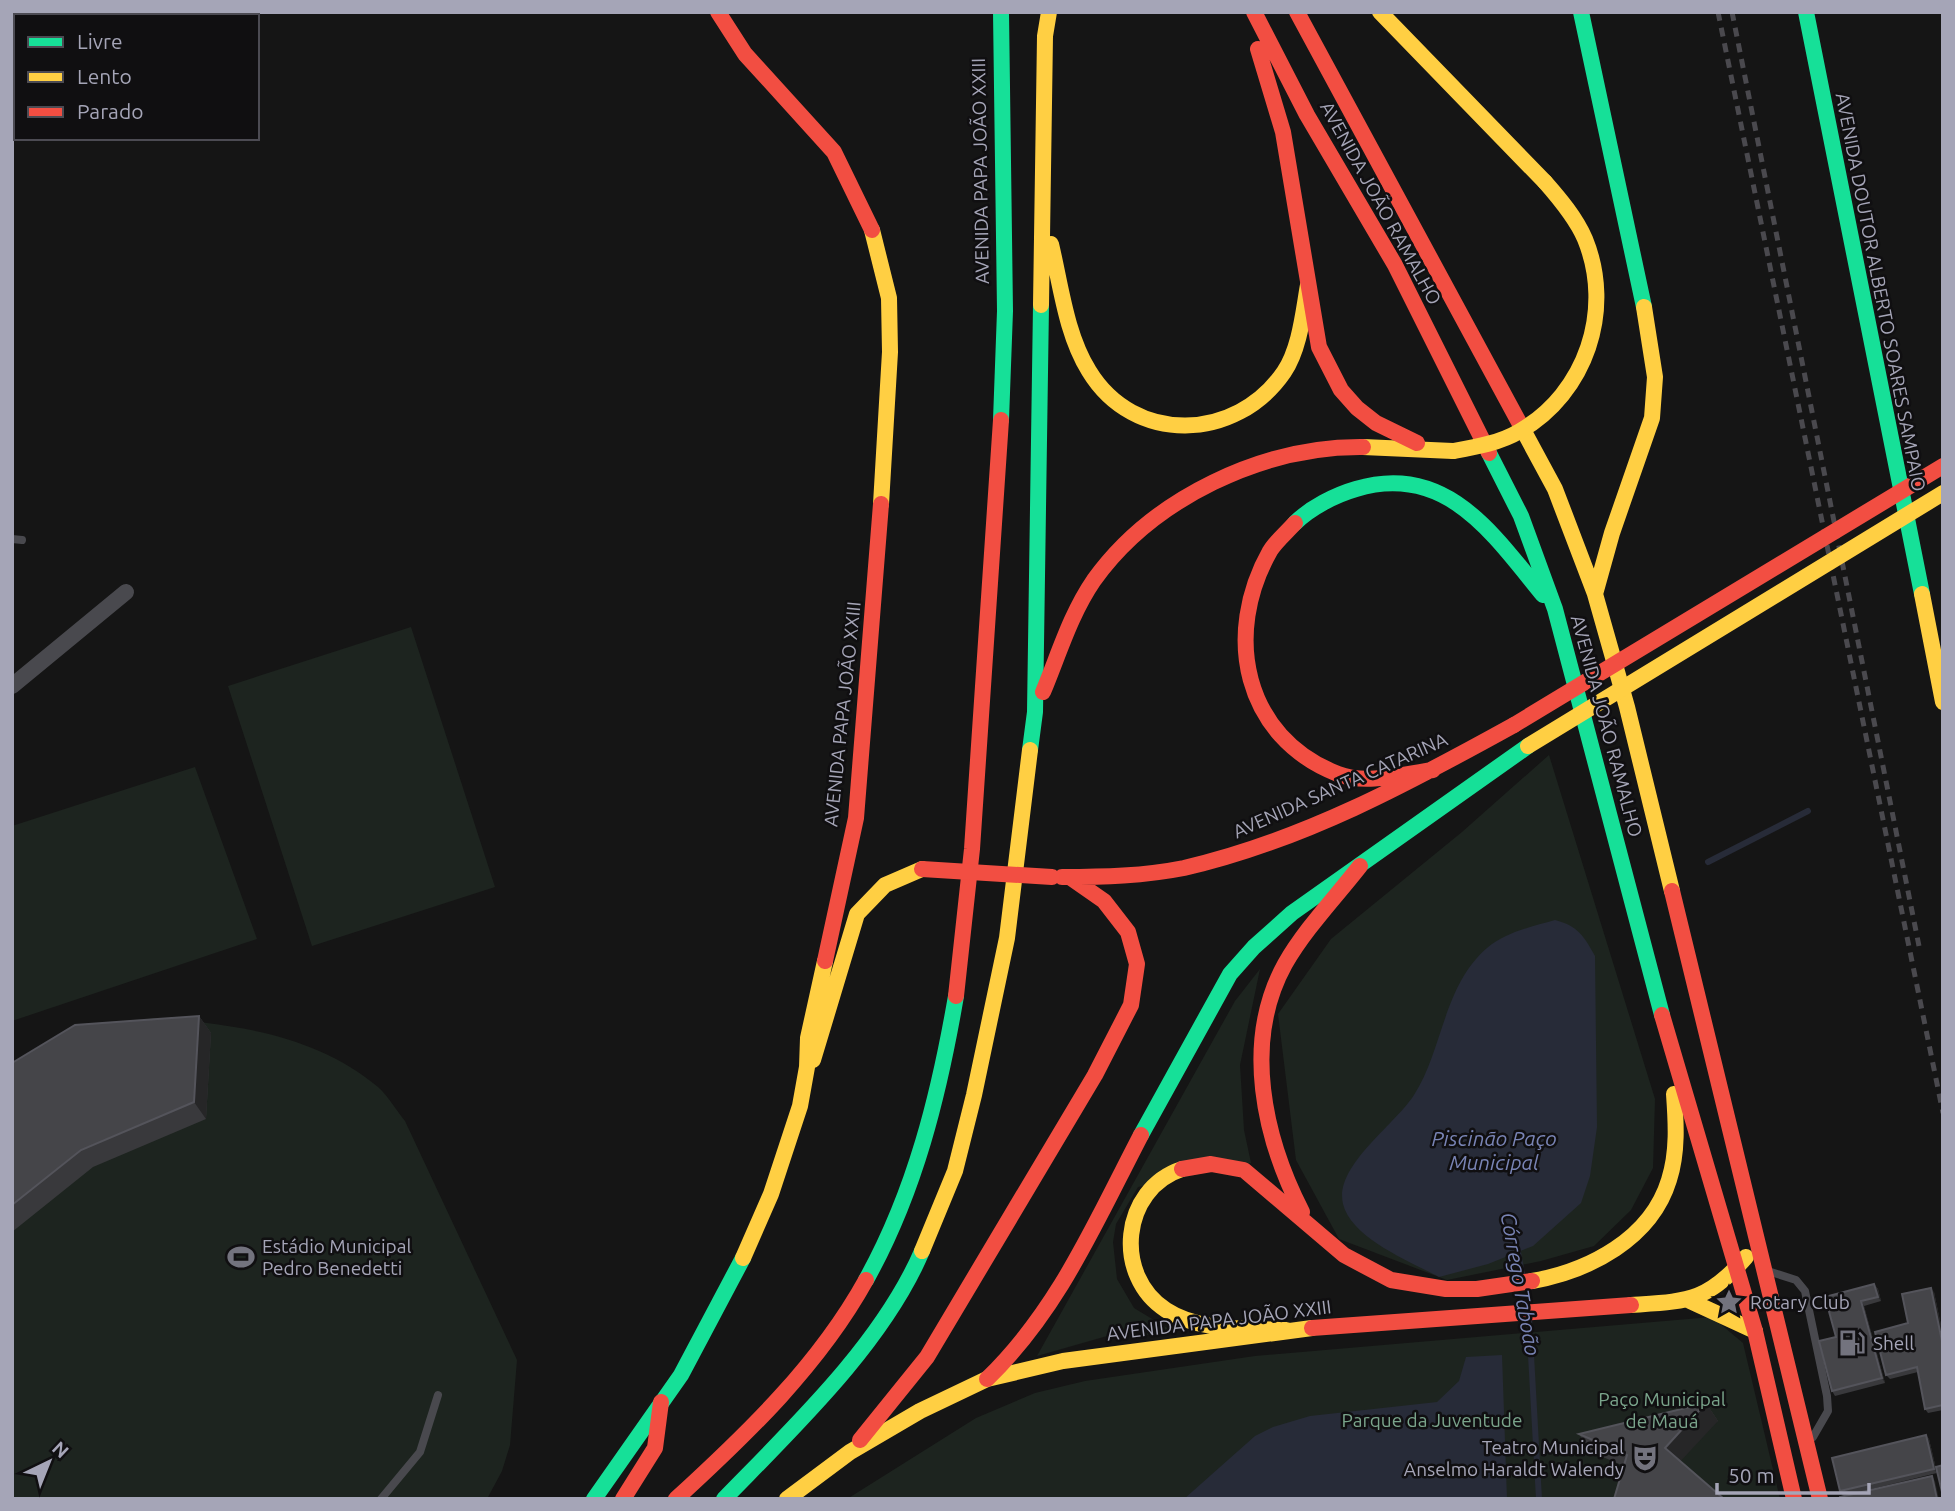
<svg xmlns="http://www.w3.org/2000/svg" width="1955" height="1511" viewBox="0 0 1955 1511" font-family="Ubuntu,sans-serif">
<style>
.green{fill:#1d241f}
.water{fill:#272b38}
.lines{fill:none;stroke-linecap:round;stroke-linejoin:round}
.stream{stroke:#272b38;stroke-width:6}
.lane{stroke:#49494e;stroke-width:8}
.street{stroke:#49494e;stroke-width:16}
.fast{stroke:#16e098;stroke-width:16}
.slow{stroke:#ffcf43;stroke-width:16}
.jam{stroke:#f24e42;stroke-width:16}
.rail{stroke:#4a494e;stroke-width:5;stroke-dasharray:9 7;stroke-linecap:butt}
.slow-bridge{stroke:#ffcf43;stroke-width:16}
.jam-bridge{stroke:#f24e42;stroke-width:16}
.wall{fill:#39393c}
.shaded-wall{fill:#262627}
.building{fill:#454549;stroke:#54545b;stroke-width:2}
.labels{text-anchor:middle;stroke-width:5;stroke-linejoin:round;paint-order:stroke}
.street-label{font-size:19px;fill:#a5a5b7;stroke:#100f11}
.poi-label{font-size:19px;fill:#a5a5b7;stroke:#100f11;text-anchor:start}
.park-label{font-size:19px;fill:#7aa48b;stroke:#100f11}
.water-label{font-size:21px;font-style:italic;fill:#7984b5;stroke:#100f11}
</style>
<rect width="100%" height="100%" fill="#151515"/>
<path class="green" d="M411 627 495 887 312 946 228 686Z
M1549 755 1655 1099 1653 1168 1631 1210 1594 1246 1541 1261 1447 1280 1339 1239 1296 1160 1278 1014 1331 939 1462 832Z
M195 767 257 939 12 1021V826Z
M1260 969 1240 1065 1244 1130 1251 1163 1138 1187 1116 1224 1113 1242 1117 1279 1134 1308 1177 1334 1107 1336 1037 1356 1235 1001Z
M154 1018C233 1024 315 1034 378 1087 388 1096 396 1110 405 1121L517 1360 510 1445 502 1471 487 1499H12V1075L106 1028Z
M1712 1317 1743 1343 1780 1499H847L976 1418 1035 1393 1085 1381 1255 1356Z"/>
<path class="water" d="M1555 920C1578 926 1584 936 1595 956L1597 1127 1590 1176 1581 1203 1533 1246 1488 1264 1439 1277C1411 1262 1351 1238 1343 1204 1334 1166 1395 1125 1414 1095 1443 1050 1443 986 1487 948 1506 932 1531 927 1555 920Z
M1502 1355 1507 1499H1184L1255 1436 1273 1427 1310 1416 1437 1402 1459 1381 1466 1357Z"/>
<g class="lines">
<path class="stream" d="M1708 862 1808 811
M1517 1247 1522 1274
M1529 1319 1539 1499"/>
<path class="lane" d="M12 539 22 540
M1771 1272 1796 1280 1805 1291 1827 1396 1828 1411 1813 1437
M381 1499 420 1452 438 1395"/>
<path class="street" d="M12 686 126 592"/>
<path class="fast" d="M1001 12 1005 311 1001 420
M1581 12 1644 307
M1806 12 1922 594
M1489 453 1521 516 1555 609 1662 1015
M1295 523C1310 508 1335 495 1356 489 1446 462 1493 534 1543 595
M1030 750 1035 712 1041 305
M1141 1135 1230 974 1254 947 1292 913 1528 746
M866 1280C915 1192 939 1095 956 996
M594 1499 681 1375 743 1258
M724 1499C793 1428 883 1343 922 1251"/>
<path class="slow" d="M1380 12 1545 182
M872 230 889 298 890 352 881 504
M1051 244C1061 286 1066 334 1089 371 1134 445 1236 442 1284 372 1300 348 1303 313 1308 285
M1041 305 1045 36 1049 12
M1521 426 1555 489 1595 594 1627 707 1672 891
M1363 447 1453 451
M1595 594 1612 533 1652 418 1655 377 1644 307
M1922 594 1943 702
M813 1060 857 914 885 885 922 869
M1182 1169C1121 1189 1113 1276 1166 1310 1199 1332 1248 1328 1286 1330
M922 1251 955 1171 974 1095 1007 938 1030 750
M743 1258 771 1194 800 1106 807 1067 808 1038 825 961
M1532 1281C1589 1271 1651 1239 1669 1180 1678 1152 1676 1122 1674 1094
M1690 1301 1755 1331
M1631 1305C1688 1301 1707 1302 1746 1257
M787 1499 850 1452 920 1411 987 1379 1063 1361 1312 1328"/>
<path class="jam" d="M718 12 745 54 834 152 872 230
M1254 12 1307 115 1395 265 1489 453
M1297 12 1521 426
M1258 49 1283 132 1319 347 1341 390 1357 408 1376 423 1417 443
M1295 523C1287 532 1276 541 1270 551 1223 634 1243 737 1338 774 1366 785 1404 774 1433 770
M1043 692C1059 654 1070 615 1094 580 1153 498 1263 446 1363 447
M1062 877C1103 877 1144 876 1184 868 1302 841 1409 783 1514 725
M1672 891 1820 1499
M825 961 856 818 881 504
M956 996 972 849 1001 420
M1662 1015 1755 1331 1794 1499
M1182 1169 1211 1164 1244 1170 1344 1255 1391 1280 1446 1289H1477L1532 1281
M1302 1212C1264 1138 1242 1042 1285 964 1305 929 1335 898 1360 866
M1312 1328 1631 1305
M987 1379C1059 1309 1095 1223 1141 1135
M860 1440 927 1357 1095 1075 1131 1005 1137 964 1128 932 1104 901 1071 878
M623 1499 655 1448 661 1402
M676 1499C747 1434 819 1365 866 1280"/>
<path class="rail" d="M1718 12 1943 1113
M1732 12 1919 946"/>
<path class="slow-bridge" d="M1453 451C1476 447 1500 443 1520 431 1586 393 1614 310 1585 239 1576 218 1560 199 1545 182
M1528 746 1943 493"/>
<path class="jam-bridge" d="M1514 725 1943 466
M922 869 1052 877"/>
</g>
<path class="wall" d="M199 1016 211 1033 206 1119 93 1167 12 1232V1063Z
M1874 1284 1878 1289 1881 1301 1864 1306 1885 1383 1835 1396 1832 1391 1836 1337Z
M1934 1292 1943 1335V1410L1928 1413 1925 1409 1918 1372 1890 1379 1886 1375 1908 1323Z
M1706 1403 1718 1421 1624 1466 1591 1452 1579 1434Z
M1926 1435 1929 1439 1937 1473 1843 1496 1840 1491Z"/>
<path class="shaded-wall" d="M199 1016 211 1033 206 1119 194 1102Z
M1874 1284 1878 1289 1881 1301 1878 1297Z
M1931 1288 1934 1292 1943 1335V1346Z
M1861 1301 1864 1306 1885 1383 1882 1378Z
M1706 1403 1718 1421 1677 1465 1665 1448Z
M1926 1435 1929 1439 1937 1473 1934 1469Z
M1932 1476 1935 1481 1939 1499H1937Z"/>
<path class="building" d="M199 1016 194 1102 81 1150 12 1205V1063L75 1025Z
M1874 1284 1878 1297 1861 1301 1882 1378 1832 1391 1819 1341 1836 1337 1825 1297Z
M1931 1288 1943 1346V1405L1925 1409 1917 1367 1886 1375 1875 1332 1908 1323 1902 1294Z
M1706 1403 1665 1448 1724 1499H1614L1627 1455 1579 1434Z
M1926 1435 1934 1469 1840 1491 1832 1458Z
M1943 1465V1496L1936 1467Z
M1932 1476 1937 1499H1840V1497Z"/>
<defs>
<g id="stadium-bare" transform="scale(2.1)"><path d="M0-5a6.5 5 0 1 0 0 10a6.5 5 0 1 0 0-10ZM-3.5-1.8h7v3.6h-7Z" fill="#73737e" stroke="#100f11" stroke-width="2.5" paint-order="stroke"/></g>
<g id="sight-bare" transform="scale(2.1)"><path d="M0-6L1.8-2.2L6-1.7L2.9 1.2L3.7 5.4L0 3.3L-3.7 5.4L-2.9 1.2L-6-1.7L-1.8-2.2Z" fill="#73737e" stroke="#100f11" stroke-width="2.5" paint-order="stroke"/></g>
<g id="fuel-bare" transform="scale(2.1)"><path d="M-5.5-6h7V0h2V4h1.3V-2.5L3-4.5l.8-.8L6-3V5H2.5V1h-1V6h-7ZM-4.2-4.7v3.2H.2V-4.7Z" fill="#73737e" stroke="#100f11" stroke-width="2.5" paint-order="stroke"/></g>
<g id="theatre-bare" transform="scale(2.1)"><path d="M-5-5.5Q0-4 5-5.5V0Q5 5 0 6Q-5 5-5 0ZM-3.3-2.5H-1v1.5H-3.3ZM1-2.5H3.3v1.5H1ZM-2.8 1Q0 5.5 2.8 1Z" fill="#73737e" stroke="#100f11" stroke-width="2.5" paint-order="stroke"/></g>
</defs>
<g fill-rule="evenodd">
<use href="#stadium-bare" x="241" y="1257"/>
<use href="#sight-bare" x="1729" y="1302"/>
<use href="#fuel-bare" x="1852" y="1343"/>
<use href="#theatre-bare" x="1645" y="1458"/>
</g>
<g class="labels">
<g class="street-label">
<text transform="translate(980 171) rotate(-91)" y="7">AVENIDA PAPA JOÃO XXIII</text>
<text transform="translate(1381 203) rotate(61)" y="7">AVENIDA JOÃO RAMALHO</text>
<text transform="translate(1881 292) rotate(79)" y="7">AVENIDA DOUTOR ALBERTO SOARES SAMPAIO</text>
<text transform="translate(842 714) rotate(-84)" y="7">AVENIDA PAPA JOÃO XXIII</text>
<text transform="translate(1607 726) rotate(75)" y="7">AVENIDA JOÃO RAMALHO</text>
<text transform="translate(1340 785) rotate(-24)" y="7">AVENIDA SANTA CATARINA</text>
<text transform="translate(1219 1320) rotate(-7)" y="7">AVENIDA PAPA JOÃO XXIII</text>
</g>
<g class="poi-label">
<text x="262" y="1253">Estádio Municipal<tspan x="262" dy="22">Pedro Benedetti</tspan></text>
<text x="1750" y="1309">Rotary Club</text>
<text x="1873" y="1350">Shell</text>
<text x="1624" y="1454" text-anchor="end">Teatro Municipal<tspan x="1624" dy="22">Anselmo Haraldt Walendy</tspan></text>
</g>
<g class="park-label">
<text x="1662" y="1406">Paço Municipal<tspan x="1662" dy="22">de Mauá</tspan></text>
<text x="1432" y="1427">Parque da Juventude</text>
</g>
<g class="water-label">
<text x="1494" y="1146">Piscinão Paço<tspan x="1494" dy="24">Municipal</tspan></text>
<text transform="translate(1520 1284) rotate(80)" y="7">Córrego Taboão</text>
</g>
</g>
<rect width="1955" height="1511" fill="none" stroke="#a5a5b7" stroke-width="28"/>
<rect x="14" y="14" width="245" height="126" fill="#100f11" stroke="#4c4b53" stroke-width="2"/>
<rect x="28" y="37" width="35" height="10" fill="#16e098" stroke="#4c4b53" stroke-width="2"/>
<text x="77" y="49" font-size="21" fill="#a5a5b7">Livre</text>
<rect x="28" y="72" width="35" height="10" fill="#ffcf43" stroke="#4c4b53" stroke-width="2"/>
<text x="77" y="84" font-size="21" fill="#a5a5b7">Lento</text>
<rect x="28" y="107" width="35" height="10" fill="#f24e42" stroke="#4c4b53" stroke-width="2"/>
<text x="77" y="119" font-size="21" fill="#a5a5b7">Parado</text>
<g transform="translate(49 1462) rotate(43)" stroke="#100f11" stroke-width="5" paint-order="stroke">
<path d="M0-5L12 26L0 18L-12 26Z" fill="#a5a5b7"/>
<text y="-10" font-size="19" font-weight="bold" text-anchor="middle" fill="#a5a5b7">N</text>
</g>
<path d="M1717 1483v10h152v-10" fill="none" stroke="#a5a5b7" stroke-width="3.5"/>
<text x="1728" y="1483" font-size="21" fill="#a5a5b7" stroke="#100f11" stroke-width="5" paint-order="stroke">50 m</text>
</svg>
